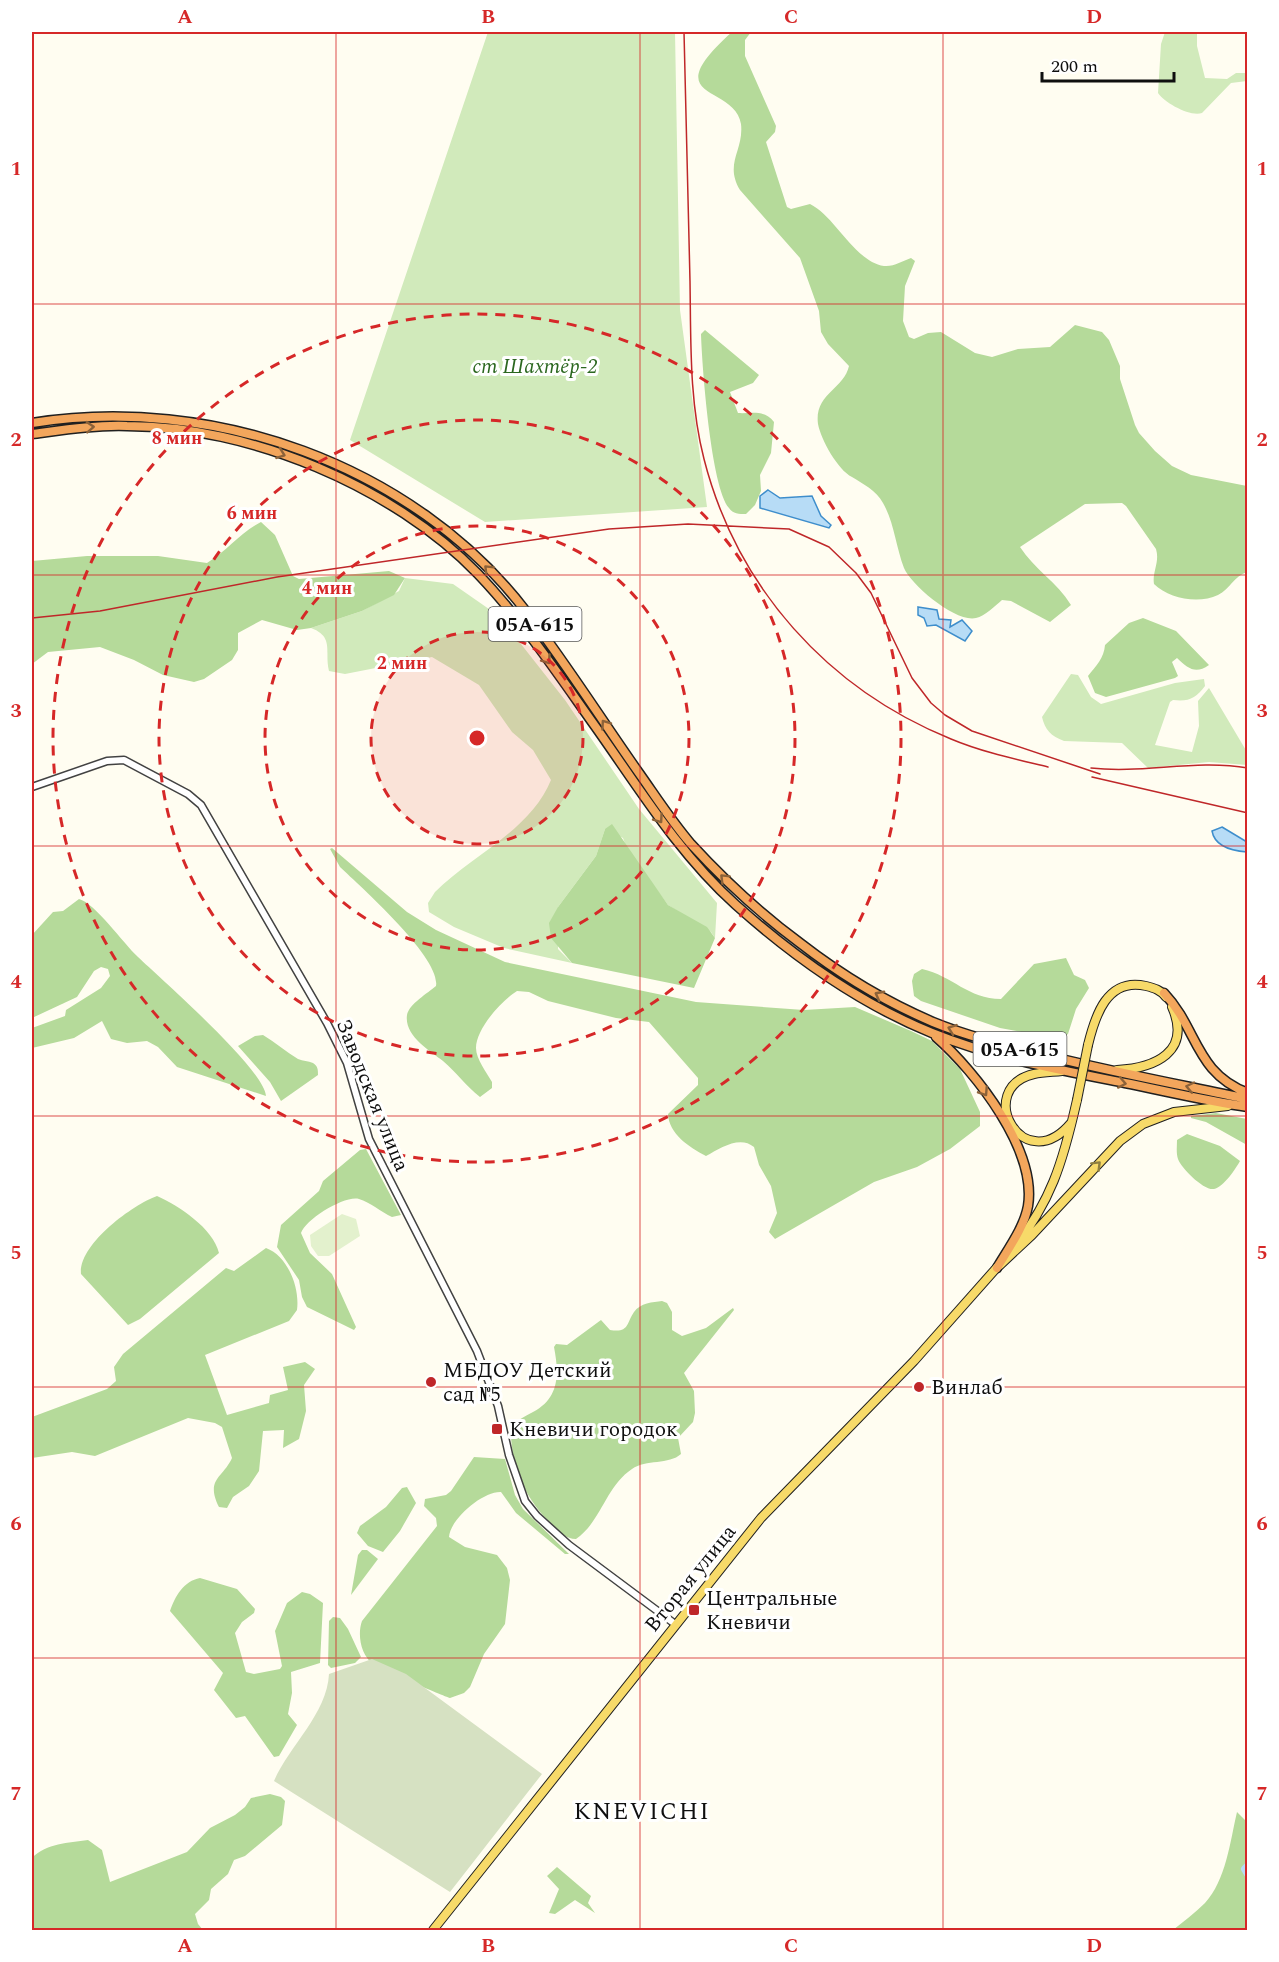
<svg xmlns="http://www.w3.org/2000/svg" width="1279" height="1962" viewBox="0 0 1279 1962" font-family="Spectral,serif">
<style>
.green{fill:#d1eabb}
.forest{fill:#b5da9a}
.cemetery{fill:#d6e1c2}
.pitch{fill:#e3f1cd}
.water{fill:#b7dcf6;stroke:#3e8ecc;stroke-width:1.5}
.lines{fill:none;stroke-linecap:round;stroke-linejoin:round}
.river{stroke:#b7dcf6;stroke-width:8}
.minor-casing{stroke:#424242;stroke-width:9}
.major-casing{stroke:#202020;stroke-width:10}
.highway-casing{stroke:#202020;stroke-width:11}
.minor{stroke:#fff;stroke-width:6}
.major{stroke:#f7da69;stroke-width:8}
.highway{stroke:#f3a65c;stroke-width:8}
.rail{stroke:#bf2729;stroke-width:1.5}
.major-bridge-casing{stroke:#202020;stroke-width:10;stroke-linecap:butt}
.major-bridge{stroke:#f7da69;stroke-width:8}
.oneway{stroke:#8c6239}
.oneway2{stroke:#8f7f40}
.grid{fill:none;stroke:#d62828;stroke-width:1.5;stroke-opacity:0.55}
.ring{fill:none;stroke:#d62828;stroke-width:3;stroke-dasharray:10 8}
.poi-dot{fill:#bf2729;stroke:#fff;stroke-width:2}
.labels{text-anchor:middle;stroke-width:6;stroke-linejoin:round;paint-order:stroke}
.shield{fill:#fff;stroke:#575757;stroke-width:1.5}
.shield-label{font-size:20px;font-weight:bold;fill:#0f0f0f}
.park-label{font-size:21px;font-style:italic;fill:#2b671f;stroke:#fff}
.street-label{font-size:21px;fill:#0f0f0f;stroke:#fff}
.poi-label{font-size:21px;fill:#0f0f0f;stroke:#fff;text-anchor:start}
.quarter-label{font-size:24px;letter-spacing:1.5px;fill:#0f0f0f;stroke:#fff}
.centre{fill:#d62828;stroke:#fff;stroke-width:3}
.ring-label{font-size:18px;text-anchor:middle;font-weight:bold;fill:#d62828;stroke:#fff;stroke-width:6;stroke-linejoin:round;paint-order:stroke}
.neatline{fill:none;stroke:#d62828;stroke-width:2}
.grid-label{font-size:20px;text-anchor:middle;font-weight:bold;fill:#d62828}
</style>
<rect width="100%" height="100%" fill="#fffdf1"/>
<path class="green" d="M488 32H675L680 310 707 507 485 522 350 440Z
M1165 32H1197V46L1205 78 1227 79 1236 73H1247V81L1231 83 1202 113C1190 117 1165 103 1158 93L1161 44Z
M405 578 453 584 499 616 565 700 639 809 717 903 715 938 711 932 668 905 627 849 623 838 605 829 596 856 558 907V949L572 963 504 948 454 927 429 912 428 903 435 892C471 856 531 830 551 780L533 750 512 732 479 685 432 657 345 674 329 671C324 652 335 637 311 628L362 611 399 591Z
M1071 674 1078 675 1091 697 1101 704 1175 683 1204 679 1205 686C1196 698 1189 702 1173 700L1170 702 1155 745 1192 752 1199 726 1198 701 1209 688 1247 752V765L1209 762 1148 768 1122 743 1064 741C1051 736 1045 730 1042 717Z"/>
<path class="forest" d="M732 32H751L745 40V56L776 126 775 132 766 142 787 207 791 209 810 204C835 216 855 262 884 266 894 267 902 261 911 258L915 261 905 286 903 321 909 337 914 339 928 333 941 332 975 353 992 357 1018 349 1050 347 1075 325 1102 332 1109 340 1120 366V379L1135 425 1139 433 1155 451 1172 466 1191 475 1247 486V572C1234 576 1230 589 1218 595 1199 604 1169 599 1154 584 1152 572 1160 562 1156 549L1126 506 1122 503 1085 504 1020 547C1034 569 1057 582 1071 605L1050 622 1011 601 1002 600C995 606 985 616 976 618 956 623 911 585 904 568 896 547 894 522 883 503 876 490 863 484 852 477 838 470 821 440 818 424 814 394 844 389 849 366L828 344 821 332 819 311 800 258 740 190C724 163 744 151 741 124 735 84 654 102 732 32Z
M705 330 759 375 753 383 730 392 738 413C751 414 764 409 774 422L771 453 760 475 761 491 755 505 746 514C739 514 733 514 729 508 711 487 702 366 701 334Z
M261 522 275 535 293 576 299 579 389 571 405 578 394 595 362 611 311 628 297 630 262 620 238 633V650L232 660 204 679 194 682 163 675 134 660 100 647 48 652 32 664V561L87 556H158L207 563C227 551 240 533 261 522Z
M1143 618 1176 631 1209 665C1195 675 1188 668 1177 658L1172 662 1178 676 1175 678 1106 697 1095 693 1088 676C1096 666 1104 658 1105 645L1129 623Z
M612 824 668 905 707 927 715 938 694 988 572 963 551 938 549 923 558 907 596 856 605 829Z
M332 848 407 912 436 930 505 962 696 1002 804 1010 855 1007 911 1031 932 1041 960 1069 980 1112V1126L950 1149 917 1167 874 1182 775 1239 769 1232 777 1213 771 1186 759 1165 754 1147C740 1135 720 1148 706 1156 689 1147 669 1134 668 1114L698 1085V1078L649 1022 616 1018 548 1001 529 992 517 991C501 1001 476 1029 476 1048 476 1059 487 1073 492 1082V1088L480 1097C466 1086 456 1072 443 1061 430 1051 404 1036 407 1015 409 1004 428 993 436 986 441 958 362 888 340 867L330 849Z
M79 899C95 903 123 943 138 957 161 979 264 1069 266 1096L177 1067 158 1047 147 1041 127 1043 111 1039 102 1021 74 1038 32 1048V1028L65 1016 66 1010 101 988 110 976 108 969 101 967 94 971 77 997 32 1018V935L53 912 63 911Z
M1066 958 1074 975 1085 980 1089 988 1076 1009 1068 1034 1060 1039 1000 1028 921 1001 914 996 912 981 914 974 922 969C953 976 968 999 1001 999L1034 964Z
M263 1035C275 1042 286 1052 298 1059 303 1061 308 1061 313 1063 318 1066 318 1070 318 1075L281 1101 270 1082 238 1046 255 1036Z
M1216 1113 1247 1119V1145L1206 1122 1191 1118V1116Z
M1187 1134 1220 1146 1240 1161C1236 1168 1224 1187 1214 1189 1204 1191 1181 1168 1178 1159 1176 1153 1177 1146 1177 1140Z
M366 1149 401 1215 392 1217C381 1212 370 1202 359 1199 345 1195 306 1219 301 1233L310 1253 332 1274 356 1327 354 1330 307 1307 302 1297 299 1280 277 1247 281 1225 319 1191 323 1181 360 1150Z
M157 1196C179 1206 213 1228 219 1253L140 1319 128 1325 81 1274C78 1245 132 1205 157 1196Z
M266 1248C288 1256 300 1288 297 1310L289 1321 205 1355 227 1415 269 1403 270 1395 288 1390 283 1367 305 1362 315 1369 304 1385 306 1411 299 1439 283 1448 284 1430 263 1431 259 1471 249 1486 233 1497 227 1508 219 1507C205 1479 223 1478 232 1458L222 1427 215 1423 188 1418 95 1456 72 1452 32 1458V1417L107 1389 116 1381 114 1367 123 1354 226 1268 234 1271Z
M662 1301 667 1303 672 1312V1330L682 1336 706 1328 733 1308 734 1310 684 1373 694 1391 695 1413 693 1422 678 1438 681 1454C669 1465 646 1459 632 1469 606 1486 601 1522 576 1539 566 1539 560 1532 553 1525 526 1502 510 1464 511 1429 516 1420 524 1417 533 1412 560 1398 559 1373 554 1347L556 1344 567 1345 601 1320 610 1330C629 1333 626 1324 634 1312 640 1303 653 1302 662 1301Z
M474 1457 505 1459 515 1495 523 1509 569 1554H565L516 1513 501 1492C483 1491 450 1519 449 1537L465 1547 497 1555 507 1568 510 1580 505 1624 484 1654 470 1687 464 1693 450 1698C444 1696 377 1668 373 1664 361 1655 357 1635 362 1621L437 1526 436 1518 424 1506 425 1499 446 1495 451 1491Z
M407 1487 416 1503 400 1531 383 1552 368 1546 357 1533 360 1526 386 1507 402 1488Z
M362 1550H367L378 1559 351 1595 358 1555Z
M200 1578 237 1589 255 1609 254 1613 242 1622 235 1633 246 1672 254 1674 280 1669 282 1666 275 1631 287 1603 302 1592 310 1594 323 1603 320 1663 291 1672 292 1693 288 1714 297 1725 279 1756 274 1757 245 1716 236 1718 214 1690 223 1673 170 1611C175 1596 184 1581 200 1578Z
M333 1617 340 1618 348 1629 361 1657 355 1663 331 1668 328 1665 329 1621Z
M270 1794 281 1797 285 1801 282 1825 245 1856 234 1860 228 1874 211 1889 209 1900 195 1914 198 1924 203 1930H32V1858C47 1843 68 1843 88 1840L102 1850 110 1882 187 1852 210 1828 235 1815 245 1807 251 1798Z
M1237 1812 1247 1822V1930H1173C1183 1922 1195 1913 1205 1903 1226 1880 1230 1842 1237 1812Z
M557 1867 591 1896 588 1903 595 1913 575 1900 555 1914 549 1913 559 1889 547 1876Z"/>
<path class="cemetery" d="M372 1659 406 1674 542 1774 450 1892 274 1781C289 1746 327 1714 329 1674Z"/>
<path class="pitch" d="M342 1214 356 1219 360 1236 329 1256H318L311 1246 310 1235Z"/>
<path class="water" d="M768 490 780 498 812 496 821 516 831 525 829 528 760 508V496Z
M918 607 937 610 939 619 951 620 950 627 962 620 972 631 965 641 936 625 927 626 924 618 918 615Z
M1222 827 1247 842V852C1234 851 1215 848 1212 831Z"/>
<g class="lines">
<path class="river" d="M1248 1866 1245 1869 1248 1874"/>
<g class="minor-casing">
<path id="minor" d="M32 787 107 761 124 760 188 794 201 805 327 1023 347 1063 369 1139 477 1351 498 1406 509 1455 525 1501 537 1516 569 1545 675 1624"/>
</g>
<g class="major-casing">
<path id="major" d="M1088 1045C1095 1016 1107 977 1146 986 1154 988 1161 990 1166 997
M1117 1070C1155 1068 1192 1052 1172 1007
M1062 1071C1053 1072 1043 1072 1034 1074 973 1088 1023 1180 1071 1123
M1010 1253C1051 1203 1063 1162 1077 1100
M1000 1265 1032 1235 1120 1141 1143 1124 1174 1112 1228 1106
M433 1930 761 1518 914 1361 1000 1264"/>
</g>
<g class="highway-casing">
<path id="highway" d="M32 423C211 394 412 464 525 610 565 662 601 719 639 773 656 797 672 822 691 844 724 880 761 914 800 943 840 974 886 1002 933 1022 972 1038 1013 1047 1053 1057 1118 1073 1182 1085 1248 1099
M32 434C63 430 95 425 127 426 249 426 393 486 478 574 522 620 558 674 595 726 639 788 679 854 736 905 793 956 861 1004 932 1033 994 1058 1060 1070 1125 1083 1165 1091 1206 1101 1248 1107
M1164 993C1198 1029 1195 1073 1248 1093
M936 1037C976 1072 1037 1150 1028 1206 1024 1228 1008 1249 997 1268"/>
</g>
<use href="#minor" class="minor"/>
<use href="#major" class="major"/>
<use href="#highway" class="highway"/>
<path class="rail" d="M684 32C686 115 688 198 690 281 691 340 689 401 704 459 737 588 828 689 951 739 982 752 1015 759 1048 767
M32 618 100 611 277 577 609 529 688 524 789 529 829 547 856 573 871 593 912 678 931 703 945 715 972 731 1100 774
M1091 768C1143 774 1195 759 1248 768
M1092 777 1248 813"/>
<g class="major-bridge-casing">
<path id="major-bridge" d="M1077 1100 1088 1045"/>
</g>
<use href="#major-bridge" class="major-bridge"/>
</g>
<defs><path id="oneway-chevron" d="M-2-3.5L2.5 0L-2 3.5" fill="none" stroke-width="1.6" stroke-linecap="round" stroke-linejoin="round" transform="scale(1.5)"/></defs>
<g class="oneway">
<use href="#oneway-chevron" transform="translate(90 427) rotate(-3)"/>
<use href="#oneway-chevron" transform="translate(281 454) rotate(20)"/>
<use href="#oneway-chevron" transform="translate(488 569) rotate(-135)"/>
<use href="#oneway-chevron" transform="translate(547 660) rotate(54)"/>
<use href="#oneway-chevron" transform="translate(605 724) rotate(-125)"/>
<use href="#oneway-chevron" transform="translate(659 819) rotate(55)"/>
<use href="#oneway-chevron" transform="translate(724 878) rotate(-135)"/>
<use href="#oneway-chevron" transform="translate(879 995) rotate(-152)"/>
<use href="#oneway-chevron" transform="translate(952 1029) rotate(-160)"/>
<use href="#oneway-chevron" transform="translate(1122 1083) rotate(11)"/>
<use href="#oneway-chevron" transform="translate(1190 1087) rotate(-168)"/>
<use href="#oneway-chevron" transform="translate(984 1092) rotate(57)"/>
</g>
<use class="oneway2" href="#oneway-chevron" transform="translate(1097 1165) rotate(-45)"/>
<path class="grid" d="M336 32V1930M640 32V1930M943 32V1930M32 304H1248M32 575H1248M32 846H1248M32 1116H1248M32 1387H1248M32 1658H1248"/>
<circle cx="477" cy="738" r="106" fill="#d62828" fill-opacity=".12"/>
<g class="ring">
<circle cx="477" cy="738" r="106"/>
<circle cx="477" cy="738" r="212"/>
<circle cx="477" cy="738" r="318"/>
<circle cx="477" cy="738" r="424"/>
</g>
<g class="poi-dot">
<circle cx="431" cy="1382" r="6"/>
<circle cx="919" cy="1387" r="6"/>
<rect x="491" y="1423" width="12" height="12" rx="3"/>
<rect x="688" y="1604" width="12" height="12" rx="3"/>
</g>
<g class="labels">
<g class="shield">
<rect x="488.5" y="607" width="93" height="34" rx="4.5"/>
<rect x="973.5" y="1032" width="93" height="34" rx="4.5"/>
</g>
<g class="shield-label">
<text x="535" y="631">05А-615</text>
<text x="1020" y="1056">05А-615</text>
</g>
<g class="park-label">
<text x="535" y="373">ст Шахтёр-2</text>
</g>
<g class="street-label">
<text transform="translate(373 1095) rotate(68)" y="7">Заводская улица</text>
<text transform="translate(690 1578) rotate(-51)" y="7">Вторая улица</text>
</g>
<g class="poi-label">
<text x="443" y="1377">МБДОУ Детский<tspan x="443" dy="24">сад №5</tspan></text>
<text x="931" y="1394">Винлаб</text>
<text x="509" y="1436">Кневичи городок</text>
<text x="706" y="1605">Центральные<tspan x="706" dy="24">Кневичи</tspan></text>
</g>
<g class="quarter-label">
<text x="642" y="1819">KNEVICHI</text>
</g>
</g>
<circle cx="477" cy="738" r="9" class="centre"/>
<g class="ring-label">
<text x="177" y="444">8 мин</text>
<text x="252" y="519">6 мин</text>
<text x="327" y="594">4 мин</text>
<text x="402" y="669">2 мин</text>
</g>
<rect width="1279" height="1962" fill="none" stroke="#ffffff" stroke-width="66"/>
<path d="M1042 72v9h132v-9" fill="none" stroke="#0f0f0f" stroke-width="3"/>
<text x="1051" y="72" font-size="18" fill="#0f0f0f" stroke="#ffffff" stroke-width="4.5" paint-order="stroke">200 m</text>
<rect x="33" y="33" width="1213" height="1896" class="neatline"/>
<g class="grid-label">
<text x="185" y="23">A</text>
<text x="488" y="23">B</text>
<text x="791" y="23">C</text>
<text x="1094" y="23">D</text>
<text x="16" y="175">1</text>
<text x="1262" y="175">1</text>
<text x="16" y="446">2</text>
<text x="1262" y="446">2</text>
<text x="16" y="717">3</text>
<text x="1262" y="717">3</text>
<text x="16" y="988">4</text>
<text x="1262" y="988">4</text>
<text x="16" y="1259">5</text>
<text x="1262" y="1259">5</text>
<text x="16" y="1530">6</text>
<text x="1262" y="1530">6</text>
<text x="16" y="1800">7</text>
<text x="1262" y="1800">7</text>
<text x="185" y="1952">A</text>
<text x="488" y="1952">B</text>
<text x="791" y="1952">C</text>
<text x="1094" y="1952">D</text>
</g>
</svg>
